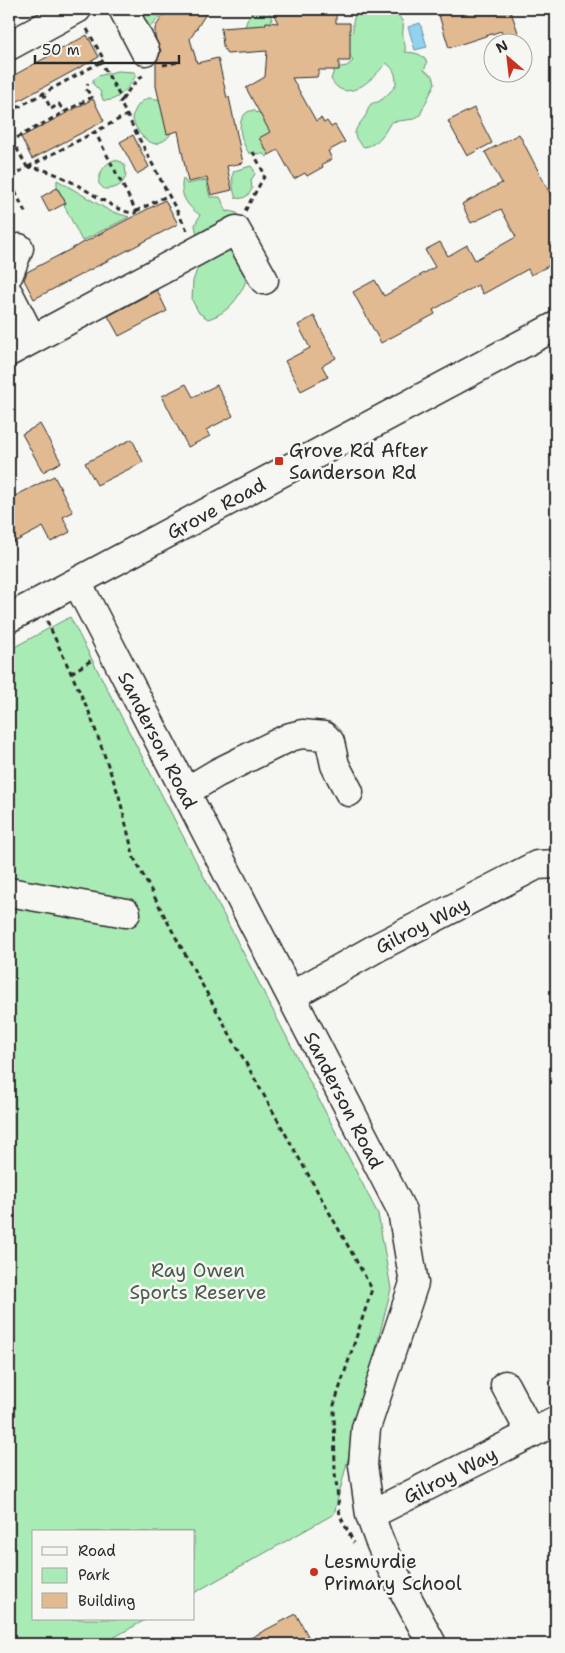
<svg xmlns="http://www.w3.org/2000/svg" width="565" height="1653" viewBox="0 0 565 1653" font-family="'Shantell Sans',sans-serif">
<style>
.green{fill:#a8ebb5;stroke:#6a8b70}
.water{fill:#8fd3f1;stroke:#6790a2}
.building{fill:#e1ba92;stroke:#2b2b2b}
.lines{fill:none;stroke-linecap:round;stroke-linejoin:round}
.minor-casing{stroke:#2b2b2b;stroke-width:31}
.path{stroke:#2b2b2b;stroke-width:3;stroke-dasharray:5 4;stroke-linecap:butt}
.minor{stroke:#f6f6f2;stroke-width:28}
.poi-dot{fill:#c8321e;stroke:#f6f6f2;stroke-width:2}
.labels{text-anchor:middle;stroke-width:5;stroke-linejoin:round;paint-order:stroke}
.poi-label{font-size:19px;fill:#2b2b2b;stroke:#f6f6f2;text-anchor:start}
.street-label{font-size:19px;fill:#2b2b2b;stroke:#f6f6f2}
.park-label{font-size:19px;fill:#4a5b4e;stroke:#f6f6f2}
</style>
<rect width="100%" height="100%" fill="#f6f6f2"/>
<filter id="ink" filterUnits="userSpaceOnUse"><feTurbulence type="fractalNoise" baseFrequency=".02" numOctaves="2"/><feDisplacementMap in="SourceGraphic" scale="10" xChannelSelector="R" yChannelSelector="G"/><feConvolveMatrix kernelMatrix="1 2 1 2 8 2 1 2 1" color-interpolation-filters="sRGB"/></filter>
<g filter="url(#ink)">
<path class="green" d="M132 9H164L154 24 145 28Z
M254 9H269L272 20 269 26 244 29 248 18Z
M361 9C375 9 399 7 403 24 404 28 402 33 403 37 404 43 406 45 405 52 415 53 423 53 427 63L424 70 433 76 435 83 420 115 414 119 391 122C384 134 378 145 364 147 350 135 354 131 364 118 368 114 367 107 371 104 372 103 377 102 378 102 385 98 391 91 396 85 396 75 395 69 386 63 374 78 346 107 331 79L335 68 347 66 353 61 347 50 346 38 353 31V22L356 11Z
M117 71 134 72 136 74C132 85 116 104 103 100L100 91 93 84V80L98 76Z
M149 98 164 100 172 129C171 138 163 142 155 144 142 140 136 130 132 117 136 108 139 101 149 98Z
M263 107 271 120V150L267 157 263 154 249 153C240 141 233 113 254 110L257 113Z
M114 160 122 162 125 166 126 176C122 187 114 189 104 189L99 184C97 175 105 163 114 160Z
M251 166 254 170 255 174 251 180 252 189C249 195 244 200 236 198 233 192 232 180 233 173L234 171Z
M183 178 187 184 206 180 210 197H220L222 201 226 212 229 211 237 213 238 217 227 245 232 254 238 257 249 274C240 296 231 312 208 319L199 313 192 300 193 281 198 267 197 235 195 225 200 215C187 206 179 195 183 178Z
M57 180 110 211 129 217 82 241 64 205 66 203 57 187Z
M70 617 378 1214 391 1289 334 1514 194 1593V1532H34V1619H147L102 1644H9V650Z"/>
<path class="water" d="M420 23 427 47 415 50 408 27Z"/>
<path class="building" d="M167 9H209L190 39 197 63 218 58 227 98 229 97 243 163 227 166 232 190 211 195 207 178 188 182 178 131 167 134 156 86V62L158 59 161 51 155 37V28Z
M271 9H336V23H350V61H339V70H319L317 77 292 78 316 121 321 118 324 123 327 121 331 127 335 125 345 142 328 151 332 159 322 164 323 167 307 176 305 173 294 179 278 150 269 155 259 138 270 132 246 88 265 77 267 51 227 54 223 46 221 28 265 25 266 22 278 23Z
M437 9H510L520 38 505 42 501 31 449 48Z
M87 35 99 57 9 106V78Z
M93 99 104 121 32 159 21 137Z
M474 108 492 143 467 156 448 121Z
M519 134 556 205V262L531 275 528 269 483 294 478 285 433 310 435 314 381 343 353 292 375 280 384 296 435 267 425 250 440 242 448 256 467 245 475 260 516 237 501 209 471 223 462 204 502 183 485 152Z
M133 135 149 167 137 174 120 142Z
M57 188 66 203 49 212 41 197Z
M165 200 178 224 34 299 24 280 27 272Z
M157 290 167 311 119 336 108 316Z
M314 316 336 358 322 366 328 377 301 391 285 361 310 348 298 325Z
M186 384 193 397 217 385 233 416 206 430 210 436 188 447 162 396Z
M40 424 61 462 43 472 22 434Z
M132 439 143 462 97 485 85 463Z
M54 476 73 512 63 517 70 532 51 542 43 527 9 545V499Z
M296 1614 308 1636 292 1644H239Z"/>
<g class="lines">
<g class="minor-casing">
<path id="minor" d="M123 9 145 51
M9 46 77 9
M9 274 19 248
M9 294 32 339
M9 352 236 230 264 280
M77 582 402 1211 414 1283 366 1428 363 1465 370 1515 379 1540 391 1567 432 1644
M9 618 556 326
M185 792 217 773 290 737 302 734 324 736 330 742 335 765 349 792
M9 892 126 913
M291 996 378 947 537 865 556 864
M505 1385 531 1434
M370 1515 556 1421"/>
</g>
<path class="path" d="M87 29 104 60 101 62 122 100 120 102 188 232
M163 65 178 62
M43 93 51 109 59 104 64 112
M122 100 131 87 144 74
M9 112 101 62
M12 140 27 167 16 174 12 185 26 214
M9 142 92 97 86 89 88 83
M27 167C56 169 81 188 106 202 115 207 125 213 135 213L136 211 95 132
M28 167 127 115
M136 211 169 195
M245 211 265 175 253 152
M47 621 89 712 119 796 134 858 175 936 372 1289 334 1405 335 1473 340 1516 354 1543
M71 673 92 660"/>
<use href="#minor" class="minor"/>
</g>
</g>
<g class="poi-dot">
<rect x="274" y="456" width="10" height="10" rx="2.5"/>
<circle cx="314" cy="1572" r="5"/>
</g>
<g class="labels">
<g class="poi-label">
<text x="289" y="457">Grove Rd After<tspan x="289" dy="22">Sanderson Rd</tspan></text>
<text x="324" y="1568">Lesmurdie<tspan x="324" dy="22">Primary School</tspan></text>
</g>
<g class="street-label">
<text transform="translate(216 508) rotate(-28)" y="7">Grove Road</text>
<text transform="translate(158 740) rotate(63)" y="7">Sanderson Road</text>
<text transform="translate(422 925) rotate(-27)" y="7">Gilroy Way</text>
<text transform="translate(344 1100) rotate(63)" y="7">Sanderson Road</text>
<text transform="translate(450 1475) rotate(-27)" y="7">Gilroy Way</text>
</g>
<g class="park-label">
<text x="198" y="1277">Ray Owen<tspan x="198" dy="22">Sports Reserve</tspan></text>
</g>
</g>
<rect width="565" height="1653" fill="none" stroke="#f6f6f2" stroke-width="30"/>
<rect x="15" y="15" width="535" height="1623" fill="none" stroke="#2b2b2b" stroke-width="2" filter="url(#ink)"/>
<rect x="32" y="1530" width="162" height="90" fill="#f6f6f2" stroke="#a5a5a2"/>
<rect x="42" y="1547" width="25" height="8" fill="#f6f6f2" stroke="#a5a5a2"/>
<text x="78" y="1556" font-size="15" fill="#2b2b2b">Road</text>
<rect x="42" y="1568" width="25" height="15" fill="#a8ebb5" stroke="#a5a5a2"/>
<text x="78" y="1580" font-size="15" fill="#2b2b2b">Park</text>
<rect x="42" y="1593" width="25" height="15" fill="#e1ba92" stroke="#a5a5a2"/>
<text x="78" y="1606" font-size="15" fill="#2b2b2b">Building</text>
<g transform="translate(508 58) rotate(332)"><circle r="24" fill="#f6f6f2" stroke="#a5a5a2"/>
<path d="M0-4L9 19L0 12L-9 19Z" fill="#c8321e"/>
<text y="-8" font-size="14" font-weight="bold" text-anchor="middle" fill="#2b2b2b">N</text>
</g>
<path d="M35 55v8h144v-8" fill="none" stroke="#2b2b2b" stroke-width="2.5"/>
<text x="42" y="55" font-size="15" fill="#2b2b2b" stroke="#f6f6f2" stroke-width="4" paint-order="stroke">50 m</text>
</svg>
